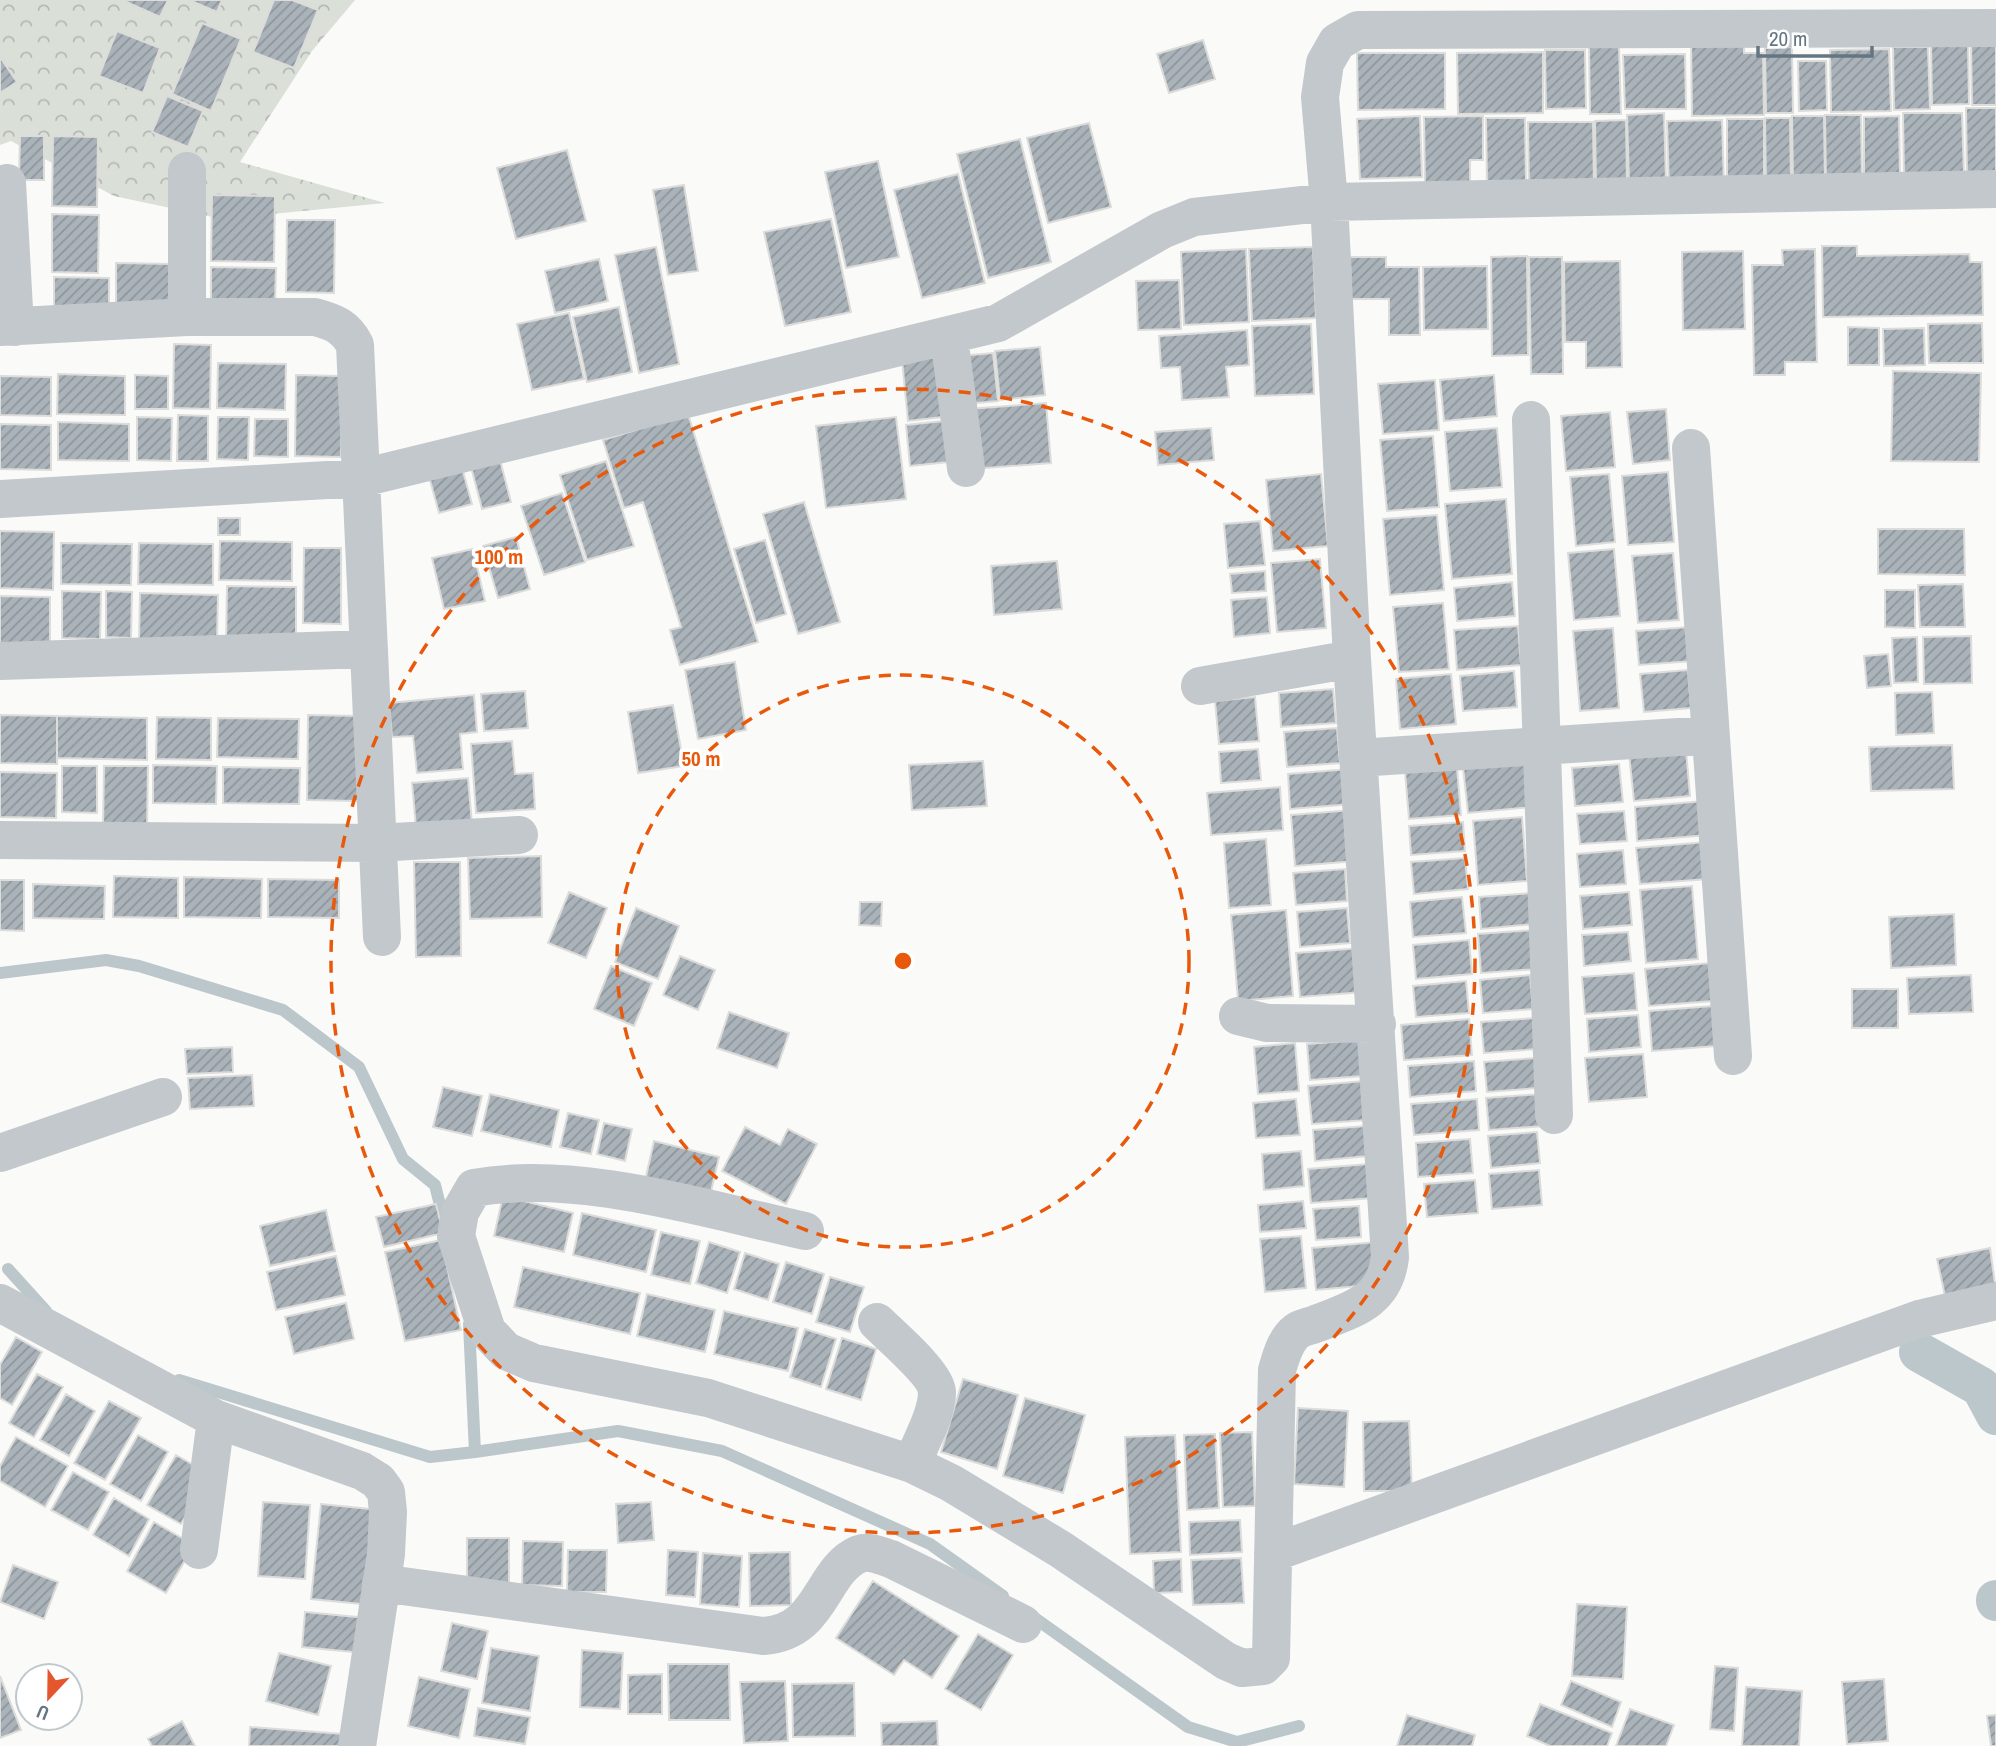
<svg xmlns="http://www.w3.org/2000/svg" width="1996" height="1746" viewBox="0 0 1996 1746" font-family="'Archivo Narrow',sans-serif">
<style>
.forest{fill:url(#forest-crowns)}
.lines{fill:none;stroke-linecap:round;stroke-linejoin:round}
.stream{stroke:#bbc7cb;stroke-width:12}
.canal{stroke:#bbc7cb;stroke-width:40}
.building{fill:url(#building-hatch);stroke:#dcdcda;stroke-width:2}
.minor{stroke:#c3c8cc;stroke-width:38}
.ring{fill:none;stroke:#e8590c;stroke-width:3.5;stroke-dasharray:12 9}
.centre{fill:#e8590c;stroke:#fff;stroke-width:3.5}
.ring-label{font-size:21px;text-anchor:middle;font-weight:bold;fill:#e8590c;stroke:#fff;stroke-width:7;stroke-linejoin:round;paint-order:stroke}
</style>
<defs>
<pattern id="forest-crowns" width="20" height="18" patternUnits="userSpaceOnUse" patternTransform="scale(1.75)"><rect width="20" height="18" fill="#dadfd7"/><path d="M2 6a3 3 0 1 1 6 0M12 15a3 3 0 1 1 6 0" fill="none" stroke="#b4b9b4"/></pattern>
<pattern id="building-hatch" width="6" height="6" patternUnits="userSpaceOnUse" patternTransform="scale(1.75)"><rect width="6" height="6" fill="#aab3b9"/><path d="M-1 1l2-2M0 6l6-6M5 7l2-2" fill="none" stroke="#8e969c"/></pattern>
</defs>
<rect width="100%" height="100%" fill="#fafaf8"/>
<path class="forest" d="M0 0H355L312 51 240 162 385 203 222 219 114 196 11 141 0 145Z"/>
<g class="lines">
<path class="stream" d="M0 973 106 960 139 966 283 1010 359 1067 403 1159 435 1185 445 1225
M8 1269 46 1311
M469 1324 475 1452 618 1431 722 1451 930 1544 1003 1596
M179 1380 430 1457 475 1452
M1029 1614 1188 1727 1237 1742 1299 1726"/>
<path class="canal" d="M1919 1352 1981 1387 1996 1415
M1996 1600V1601"/>
</g>
<path class="building" d="M122 0H168L160 17Z
M189 0H222L217 12Z
M274 0H292L318 10 294 68 253 52Z
M202 23 241 39 211 111 172 94Z
M117 31 160 48 143 93 99 76Z
M1203 40 1215 79 1169 93 1157 54Z
M1744 40V53H1763L1764 115 1692 116 1691 41Z
M1971 41H1996V105H1972Z
M1968 43 1969 104 1932 105 1931 44Z
M1589 47H1619L1621 114H1590Z
M1792 47 1793 113H1766L1765 48Z
M1893 47H1928L1930 109 1894 110Z
M1889 49 1891 111 1831 112 1830 50Z
M1545 50H1585L1586 108 1546 109Z
M1543 52V113L1458 114 1457 53Z
M1357 53H1445V109L1358 110Z
M1685 54 1686 109H1625L1623 55Z
M0 57 17 82 0 93Z
M1798 61H1826L1827 110 1799 111Z
M167 96 203 111 188 147 152 132Z
M1966 108H1996V177H1967Z
M1664 113 1666 181 1629 182 1627 115Z
M1903 113H1962L1964 176 1904 177Z
M1825 115H1861L1862 183H1826Z
M1420 116 1422 177 1360 179 1357 119Z
M1483 116V160H1470V184L1425 185 1424 117Z
M1792 116H1824L1825 183 1793 184Z
M1899 116 1900 176H1864V117Z
M1486 118H1525L1526 183 1487 184Z
M1765 118H1790L1791 183 1766 184Z
M1727 119H1764V183H1727Z
M1626 120 1627 184 1596 185 1595 121Z
M1722 120 1724 186 1669 188 1667 121Z
M1528 122H1593L1594 186 1529 187Z
M1089 123 1111 207 1048 223 1027 138Z
M20 136H44V180H19Z
M53 136 98 137 97 207 52 206Z
M1020 139 1051 262 988 278 957 154Z
M567 150 586 221 516 239 497 168Z
M878 161 899 257 846 268 825 172Z
M958 174 985 283 922 298 894 190Z
M684 185 698 271 668 275 653 190Z
M212 195 275 196 274 262 211 261Z
M52 214 99 215 98 273 52 272Z
M831 219 851 312 785 326 764 232Z
M287 220H335L334 293 286 292Z
M1822 246H1857V256L1969 254 1970 262H1982L1983 315 1823 317Z
M656 247 679 364 639 373 615 255Z
M1313 247 1316 318 1252 321 1249 249Z
M1246 249 1249 322 1184 325 1181 252Z
M1815 249 1817 362H1785V375H1754L1752 265H1783L1782 250Z
M1743 251 1745 329 1683 330 1682 252Z
M1527 256 1528 355 1492 356 1491 257Z
M1350 257H1386V267H1419L1420 335H1389V299H1351Z
M1529 257H1562L1563 374H1531Z
M599 259 608 301 555 313 545 271Z
M1620 261 1622 367 1586 368V342H1565L1564 262Z
M116 263 173 264 172 310 116 309Z
M1487 266 1488 329 1424 330 1423 267Z
M211 267 276 268 275 305 211 304Z
M54 277 109 278V317L54 316Z
M1179 280 1181 329 1138 330 1136 281Z
M619 307 632 372 587 382 573 317Z
M569 313 584 379 532 390 517 324Z
M1982 323 1983 363H1929L1928 324Z
M1311 324 1314 394 1255 396 1252 326Z
M1848 327 1879 328V365H1848Z
M1924 328 1925 365 1884 366 1883 329Z
M1247 330 1249 365 1226 367 1229 397 1182 400 1180 367 1161 368 1159 336Z
M174 344 211 345 210 409 173 408Z
M1040 347 1045 395 1000 400 995 351Z
M993 353 998 401 965 404 960 356Z
M945 356 951 416 908 421 902 360Z
M218 363 286 364 285 410 217 408Z
M1893 371 1981 373 1979 462 1891 461Z
M58 374 125 376V415L57 414Z
M135 375 168 376V409H135Z
M296 375 342 376 341 457 295 456Z
M1494 375 1497 416 1444 421 1440 380Z
M0 376 51 377V416L0 415Z
M1435 380 1439 430 1383 434 1378 384Z
M1046 403 1051 463 972 469 968 409Z
M1666 409 1670 460 1633 464 1627 412Z
M1610 412 1615 467 1566 471 1561 416Z
M688 414 758 642 680 665 670 630 681 627 643 502 624 508 603 440Z
M178 415 208 416V461H177Z
M137 417 172 418 171 461 137 460Z
M218 417H249L248 460 217 459Z
M896 417 906 499 826 508 816 426Z
M255 419H288V457L254 456Z
M953 420 958 461 910 466 906 425Z
M58 422 129 424V461L58 460Z
M0 424 51 425V470L0 469Z
M1211 428 1214 460 1158 465 1155 432Z
M1497 428 1502 487 1450 491 1445 432Z
M1433 436 1439 507 1387 511 1380 440Z
M499 456 511 502 482 509 470 463Z
M606 461 634 546 587 560 560 475Z
M461 464 472 504 439 513 428 473Z
M1668 472 1674 542 1628 545 1622 476Z
M1321 474 1328 546 1273 551 1266 480Z
M1609 474 1615 542 1576 546 1570 477Z
M562 493 585 562 544 575 521 506Z
M1506 499 1512 574 1452 579 1445 504Z
M804 502 840 622 798 634 763 514Z
M1437 515 1444 590 1390 595 1383 519Z
M218 518H240V535H218Z
M1260 521 1265 565 1228 568 1224 524Z
M1878 529H1964L1965 575 1878 574Z
M0 531 54 532 53 590 0 588Z
M516 537 530 589 498 598 483 546Z
M765 540 786 614 756 623 734 549Z
M220 541 292 542V581L219 580Z
M61 543 132 544 131 585 61 584Z
M139 543 213 544V585L138 584Z
M304 548H341V624L303 623Z
M473 549 485 601 444 609 432 558Z
M1614 549 1620 616 1574 620 1568 553Z
M1673 553 1679 620 1638 623 1632 556Z
M1320 559 1326 628 1277 632 1271 563Z
M1057 561 1062 609 994 615 991 566Z
M1265 571 1266 591 1232 593 1230 574Z
M1512 582 1515 616 1457 621 1454 588Z
M1963 584 1965 627H1920L1918 585Z
M227 586 296 587V647L226 646Z
M1885 590H1915V628L1885 627Z
M62 591 101 592 100 639 62 638Z
M106 591 132 592 131 638 106 637Z
M140 593 218 595 217 640 139 639Z
M0 596 50 597V648L0 647Z
M1267 597 1270 633 1234 637 1231 600Z
M1443 603 1449 669 1399 672 1393 607Z
M1518 626 1521 665 1457 670 1454 630Z
M1690 627 1693 661 1639 665 1636 631Z
M1613 628 1619 708 1580 711 1573 631Z
M1971 636 1972 683 1924 684 1923 637Z
M1917 637 1918 682 1894 683 1892 638Z
M1888 654 1891 686 1867 688 1864 656Z
M735 662 746 730 698 739 685 670Z
M1688 670 1691 708 1644 712 1640 674Z
M1514 671 1517 707 1463 711 1460 676Z
M1451 674 1456 724 1400 729 1396 679Z
M1333 689 1336 723 1281 727 1279 693Z
M525 691 528 728 484 731 481 694Z
M1932 692 1934 733 1896 735 1895 693Z
M474 695 477 732 460 734 463 769 417 773 413 736 392 737 389 703Z
M1255 697 1259 741 1219 744 1215 701Z
M673 705 684 766 638 773 628 712Z
M0 715 57 716V764L0 763Z
M308 715 360 716 358 801 307 800Z
M57 716 147 718V760L57 758Z
M157 717 211 718V760L156 759Z
M218 718 299 719 298 759 217 757Z
M1337 728 1340 763 1287 767 1284 732Z
M512 741 515 774 533 773 535 809 476 813 471 744Z
M1952 745 1954 789 1871 791 1869 747Z
M1258 749 1261 780 1221 783 1219 752Z
M1686 750 1690 796 1634 801 1629 754Z
M983 761 987 806 912 810 909 765Z
M1528 762 1532 807 1468 813 1463 767Z
M1619 764 1623 802 1575 806 1572 768Z
M153 765 217 766 216 804 153 803Z
M62 766H97V813L62 812Z
M104 766H148L147 829H103Z
M223 767 300 768 299 804 223 803Z
M1457 768 1461 815 1409 819 1405 772Z
M1350 769 1353 804 1290 809 1288 774Z
M0 772 57 773 56 818 0 817Z
M468 778 472 824 416 828 412 783Z
M1280 787 1283 830 1211 835 1207 793Z
M1704 801 1708 835 1637 841 1635 807Z
M1352 810 1356 861 1295 866 1291 815Z
M1624 811 1627 841 1580 844 1577 814Z
M1522 817 1527 881 1478 885 1473 821Z
M1463 822 1465 851 1411 855 1409 826Z
M1266 839 1271 905 1229 908 1224 843Z
M1706 842 1709 879 1640 884 1636 848Z
M1623 850 1626 884 1580 887 1577 854Z
M541 856 542 917 470 919 468 858Z
M1465 858 1468 889 1414 894 1411 862Z
M414 862H460L461 956 416 957Z
M1345 869 1347 901 1296 905 1293 873Z
M114 876 178 878V918L113 917Z
M184 877 262 879 261 918 184 917Z
M268 879 339 880V918L268 917Z
M0 880H24V931L0 930Z
M33 884 105 886 104 919 33 918Z
M1692 886 1698 959 1646 963 1640 890Z
M569 892 607 908 586 958 548 943Z
M1629 892 1632 925 1583 929 1580 896Z
M1531 893 1534 924 1481 929 1479 897Z
M1462 897 1466 933 1413 937 1410 902Z
M860 902H882L881 926 859 925Z
M636 908 679 926 658 979 615 962Z
M1347 908 1350 943 1300 947 1297 912Z
M1286 910 1293 996 1238 1001 1231 915Z
M1954 914 1956 965 1891 968 1889 917Z
M1534 930 1537 969 1481 973 1478 934Z
M1628 932 1631 961 1584 966 1582 935Z
M1469 940 1472 974 1416 979 1413 945Z
M1361 948 1364 992 1300 997 1296 953Z
M680 956 715 970 698 1010 663 995Z
M1710 963 1713 1001 1649 1006 1645 969Z
M611 966 652 983 634 1026 594 1009Z
M1634 973 1637 1010 1585 1014 1582 977Z
M1530 975 1533 1009 1483 1013 1480 980Z
M1971 975 1973 1012 1909 1014 1907 978Z
M1466 981 1469 1013 1416 1017 1413 986Z
M1852 989H1898V1028H1852Z
M1712 1006 1716 1046 1652 1051 1649 1011Z
M729 1012 789 1033 777 1068 717 1048Z
M1638 1015 1641 1047 1589 1052 1587 1019Z
M1535 1018 1538 1049 1484 1053 1481 1022Z
M1469 1019 1472 1055 1404 1060 1401 1025Z
M1360 1040 1363 1076 1310 1080 1307 1044Z
M1295 1043 1299 1091 1258 1094 1254 1047Z
M232 1047 233 1072 187 1074 185 1049Z
M1643 1054 1647 1097 1589 1102 1585 1058Z
M1535 1058 1538 1088 1487 1092 1484 1062Z
M1474 1061 1476 1091 1410 1097 1408 1066Z
M252 1075 254 1106 190 1109 188 1078Z
M1364 1081 1367 1120 1312 1124 1308 1086Z
M443 1087 482 1096 472 1136 433 1127Z
M490 1094 559 1110 551 1147 481 1131Z
M1541 1094 1544 1126 1489 1130 1486 1098Z
M1296 1099 1300 1135 1256 1138 1253 1103Z
M1477 1099 1479 1130 1414 1135 1411 1104Z
M568 1113 599 1120 591 1154 560 1147Z
M604 1123 632 1129 625 1161 597 1154Z
M1366 1126 1368 1156 1315 1161 1313 1130Z
M745 1127 780 1145 788 1129 817 1144 786 1204 722 1171Z
M1537 1132 1540 1163 1491 1168 1488 1136Z
M1470 1139 1473 1173 1418 1177 1416 1143Z
M654 1141 719 1157 710 1196 645 1181Z
M1301 1151 1304 1186 1264 1190 1262 1154Z
M1368 1164 1372 1198 1311 1203 1308 1169Z
M1539 1170 1542 1205 1492 1209 1489 1174Z
M1475 1180 1478 1213 1427 1217 1424 1184Z
M503 1196 573 1213 564 1252 494 1236Z
M1303 1201 1306 1228 1260 1232 1258 1205Z
M436 1204 443 1233 384 1247 376 1217Z
M1359 1206 1361 1237 1316 1240 1313 1209Z
M326 1210 335 1251 270 1266 260 1226Z
M582 1213 656 1230 646 1272 573 1255Z
M661 1232 700 1241 690 1284 651 1275Z
M1301 1236 1306 1288 1265 1292 1260 1239Z
M441 1240 461 1330 405 1341 385 1252Z
M709 1242 740 1252 727 1293 696 1283Z
M1376 1242 1380 1284 1316 1290 1312 1248Z
M1990 1248 1996 1291 1946 1301 1937 1259Z
M745 1253 779 1264 768 1300 734 1289Z
M336 1256 345 1295 276 1310 267 1272Z
M786 1262 824 1274 812 1314 773 1302Z
M523 1267 640 1293 630 1334 514 1307Z
M830 1277 864 1287 850 1332 816 1322Z
M647 1294 715 1310 705 1352 637 1336Z
M346 1303 354 1339 294 1354 285 1317Z
M724 1311 798 1328 788 1371 714 1354Z
M805 1329 836 1339 821 1387 790 1377Z
M16 1337 42 1352 12 1405 0 1398V1365Z
M842 1338 876 1349 861 1400 826 1389Z
M37 1374 63 1387 34 1437 9 1423Z
M963 1379 1018 1395 997 1469 941 1452Z
M66 1394 95 1411 69 1456 40 1440Z
M1025 1398 1085 1415 1063 1493 1003 1476Z
M109 1401 141 1418 105 1480 74 1463Z
M1298 1408 1348 1411 1344 1487 1294 1484Z
M1409 1421 1412 1491H1364L1363 1422Z
M1252 1432 1255 1506 1223 1507 1220 1433Z
M1215 1434 1219 1508 1187 1510 1184 1435Z
M138 1435 168 1452 141 1501 110 1484Z
M1175 1435 1181 1552 1130 1554 1125 1437Z
M16 1437 68 1466 45 1507 0 1481V1466Z
M176 1455 209 1474 181 1524 147 1505Z
M73 1472 109 1492 88 1530 51 1510Z
M114 1498 149 1519 129 1556 93 1535Z
M263 1502 310 1505 305 1579 258 1576Z
M651 1502 654 1540 618 1543 616 1504Z
M321 1504 380 1510 371 1605 311 1599Z
M1240 1520 1242 1552 1190 1555 1189 1522Z
M154 1522 194 1545 166 1593 127 1571Z
M467 1538H509V1588L467 1587Z
M523 1541 563 1542 562 1586 522 1585Z
M568 1550H607L606 1592H567Z
M668 1550 698 1552 695 1597 666 1595Z
M790 1552 791 1605 750 1606 749 1553Z
M703 1553 742 1556 739 1607 700 1604Z
M1241 1558 1244 1603 1193 1605 1191 1560Z
M1181 1559 1182 1592 1154 1593 1153 1561Z
M13 1565 58 1582 44 1619 0 1602Z
M873 1581 959 1636 932 1678 904 1660 894 1675 836 1638Z
M1577 1604 1627 1607 1623 1679 1572 1676Z
M305 1612 367 1618 363 1653 302 1647Z
M452 1623 488 1631 477 1679 441 1671Z
M978 1634 1013 1655 981 1710 945 1689Z
M491 1648 539 1656 530 1711 482 1703Z
M582 1650 623 1653 620 1709 580 1707Z
M279 1653 331 1666 318 1715 266 1701Z
M668 1664H729L730 1720H669Z
M1715 1666 1738 1668 1734 1731 1710 1729Z
M662 1674V1714H628V1675Z
M0 1676 21 1730 0 1738Z
M419 1677 470 1689 459 1738 408 1726Z
M1884 1679 1888 1741 1847 1744 1842 1682Z
M785 1681 788 1741 744 1743 740 1682Z
M1571 1681 1621 1702 1612 1727 1561 1705Z
M854 1683 855 1736 793 1737 792 1684Z
M1746 1687 1802 1691 1799 1746H1742Z
M1540 1704 1612 1733 1607 1746H1550L1527 1736Z
M478 1708 530 1717 525 1744 474 1736Z
M1630 1709 1674 1725 1666 1746H1616Z
M1407 1715 1475 1735 1472 1746H1397Z
M1996 1715V1746H1991L1987 1716Z
M182 1721 195 1746H152L148 1739Z
M937 1721 938 1746H882L881 1723Z
M250 1727 343 1734V1746H249Z"/>
<g class="lines">
<path class="minor" d="M7 183 15 327
M187 317V171
M0 327 187 317H315C334 322 346 327 355 345L382 937
M949 337 966 468
M1531 420 1554 1115
M1691 448 1733 1056
M0 499 362 478 998 323 1162 230 1194 217 1329 202 1996 189
M0 661 369 649
M1200 686 1352 659
M1358 758 1709 735
M0 840 376 843 519 835
M1238 1016 1267 1023 1377 1024
M0 1153 163 1097
M805 1231C704 1209 577 1169 474 1188L460 1212 456 1236 487 1331 506 1351 534 1363 708 1398 912 1464 951 1483 1060 1549 1226 1661 1242 1668 1263 1666 1271 1658 1277 1370C1281 1357 1285 1340 1297 1331 1302 1327 1312 1326 1318 1323 1354 1309 1385 1301 1390 1257L1352 659 1329 202 1320 97 1325 63 1337 42 1358 30 1996 28
M0 1303 216 1419 362 1471 378 1481 386 1492 388 1512 386 1554 357 1746
M877 1322C891 1336 936 1374 937 1392 937 1415 920 1443 912 1464
M199 1550 216 1419
M1273 1553 1919 1319 1996 1301
M381 1583 763 1636C823 1632 820 1571 859 1554 870 1550 881 1556 891 1559L1023 1624"/>
</g>
<g class="ring">
<circle cx="903" cy="961" r="286"/>
<circle cx="903" cy="961" r="572"/>
</g>
<circle cx="903" cy="961" r="10" class="centre"/>
<g class="ring-label">
<text x="499" y="564">100 m</text>
<text x="701" y="766">50 m</text>
</g>
<g transform="translate(49 1697) rotate(202)"><circle r="33" fill="#ffffff" stroke="#c1c8cd" stroke-width="2"/>
<path d="M0-5L12 26L0 18L-12 26Z" fill="#e4572e"/>
<text y="-10" font-size="19" font-weight="bold" text-anchor="middle" fill="#657683">U</text>
</g>
<path d="M1758 46v10h114v-10" fill="none" stroke="#657683" stroke-width="3.5"/>
<text x="1769" y="46" font-size="21" fill="#657683" stroke="#ffffff" stroke-width="5" paint-order="stroke">20 m</text>
</svg>
